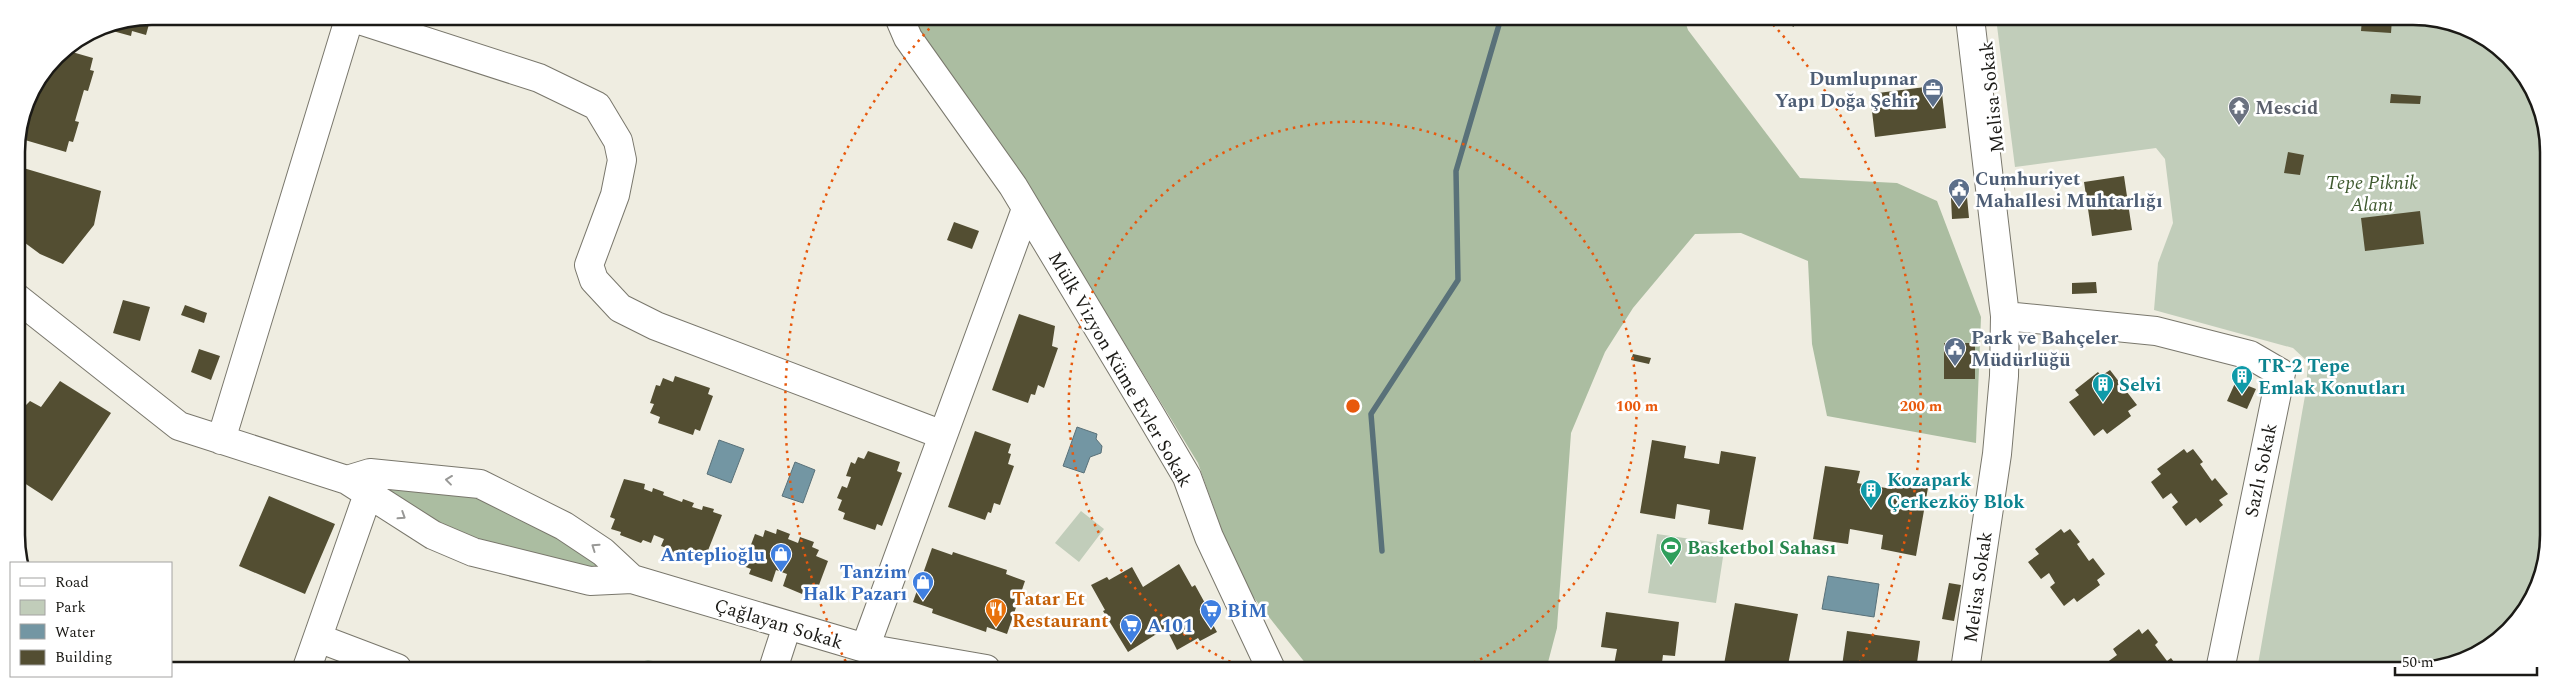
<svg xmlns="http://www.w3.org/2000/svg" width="2565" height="687" viewBox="0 0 2565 687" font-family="Spectral,serif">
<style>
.green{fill:#c1cdba}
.forest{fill:#abbda1}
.water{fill:#7396a3;stroke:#597179}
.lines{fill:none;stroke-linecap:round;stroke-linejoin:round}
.stream{stroke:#597179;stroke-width:5.5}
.building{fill:#534e32}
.minor-casing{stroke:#79776c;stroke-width:30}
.minor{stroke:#fff;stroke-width:28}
.oneway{stroke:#989896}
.ring{fill:none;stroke:#e8590c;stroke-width:2.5;stroke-dasharray:2.5 5}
.labels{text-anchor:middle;stroke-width:5;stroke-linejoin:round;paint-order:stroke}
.service-label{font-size:19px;font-weight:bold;fill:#4e5e75;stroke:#fff;text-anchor:start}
.street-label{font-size:19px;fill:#1b1a16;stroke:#fff}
.worship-label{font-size:19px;font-weight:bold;fill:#5b616d;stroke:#fff;text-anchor:start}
.park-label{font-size:19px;font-style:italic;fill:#3f5a2f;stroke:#fff}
.culture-label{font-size:19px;font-weight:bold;fill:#0d838f;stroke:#fff;text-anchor:start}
.leisure-label{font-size:19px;font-weight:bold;fill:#27864d;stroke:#fff;text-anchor:start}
.shop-label{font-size:19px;font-weight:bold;fill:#366cbe;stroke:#fff;text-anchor:end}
.food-label{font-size:19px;font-weight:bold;fill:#c56008;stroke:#fff;text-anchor:start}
.rim{fill:none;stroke:#1b1a16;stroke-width:2.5}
.centre{fill:#e8590c;stroke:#fff;stroke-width:2.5}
.ring-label{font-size:15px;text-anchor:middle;font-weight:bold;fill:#e8590c;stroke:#fff;stroke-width:5;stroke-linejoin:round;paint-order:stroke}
</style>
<rect width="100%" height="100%" fill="#efede1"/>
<path class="green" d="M1996 18 2439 19 2509 56 2546 126V561L2530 603 2502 637 2464 660 2421 670H2257L2306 390 2308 362 2293 348 2154 310 2158 263 2173 223 2165 159 2156 148 2015 167Z
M1081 511 1104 529 1079 562 1055 543Z
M1657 534 1725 544 1716 603 1648 593Z
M648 660 663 663 669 669H634L641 662Z"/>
<path class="forest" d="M908 17 1684 18 1688 30 1800 178 1897 183 1937 201 1981 317 1976 443 1827 416 1812 344 1808 261 1741 233 1695 234 1633 308 1605 352 1571 433 1557 628 1546 670 1310 669 1239 579 1198 463 1038 202Z
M364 480 487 493 613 573 462 543Z"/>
<path class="water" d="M1077 427 1097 434 1096 439 1102 446 1101 453 1090 457 1084 473 1063 466Z
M719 440 744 449 731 483 707 474Z
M795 462 815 470 803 503 782 496Z
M1828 576 1879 584 1874 617 1822 609Z"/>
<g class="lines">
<path class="stream" d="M1382 551 1371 414 1458 280 1456 171 1501 18"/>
</g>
<path class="building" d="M151 17 146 35 132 31 131 36 109 30 111 25Z
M1788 18H1796L1799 22 1793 27Z
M2362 19H2392L2391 33 2361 31Z
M65 50 93 58 90 70 94 71 88 91 84 90 75 121 79 122 73 142 69 141 66 152 18 138 30 92 56 56Z
M1941 85 1946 128 1875 137 1870 94Z
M2391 94 2421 96 2420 104 2390 103Z
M2288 152 2304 155 2300 175 2284 173Z
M20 167 101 191 94 225 63 264 40 254 17 237V171Z
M2124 176 2132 230 2092 236 2084 182Z
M1967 197 1969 218 1952 219 1951 198Z
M2420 211 2424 244 2365 251 2361 218Z
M954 222 979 231 972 249 947 240Z
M2096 282 2097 293 2072 294V283Z
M123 300 150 307 140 341 113 333Z
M185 305 207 313 204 323 181 315Z
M1019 314 1055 326 1052 346 1058 348 1044 388 1038 385 1035 395 1031 394 1028 403 992 390Z
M1944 343H1975V379H1944Z
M199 349 220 356 211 380 191 372Z
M1633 354 1651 358 1649 364 1631 360Z
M2110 370 2137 405 2128 411 2131 416 2107 434 2103 429 2094 436 2069 402 2079 395 2075 390 2098 372 2101 376Z
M675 376 710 388 708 394 713 396 700 431 695 429 693 435 658 423 660 417 650 413 654 404 650 403 656 385 660 386 663 378 673 382Z
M60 381 111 413 52 501 18 479V413L30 401 41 407Z
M2236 381 2256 389 2247 409 2227 401Z
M975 431 1011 444 1008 453 1011 454 1008 464 1014 466 1000 505 994 503 991 513 988 512 985 520 948 507Z
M1652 440 1686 446 1684 458 1719 464 1721 451 1756 457 1743 530 1708 524 1710 510 1677 504 1675 519 1640 513Z
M2184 449 2187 453 2193 449 2203 462 2200 464 2212 481 2215 478 2228 494 2219 500 2223 505 2200 523 2196 518 2186 526 2172 507 2178 502 2171 493 2163 499 2151 482 2161 474 2157 469Z
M868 451 900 462 897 471 902 473 882 526 877 524 875 530 843 519 845 513 838 510 842 500 837 498 842 486 847 488 851 477 846 476 851 462 855 464 858 457 864 459Z
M1825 466 1860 471 1857 483 1892 489 1894 476 1929 482 1916 556 1881 549 1883 535 1850 529 1848 544 1813 539Z
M624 479 645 484 644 489 652 492 653 488 664 492 663 495 682 502 683 499 694 503 692 507 702 510 703 506 714 509 713 512 722 515 707 553 703 551 699 561 692 559 691 562 670 554 672 550 661 546 664 539 654 535 651 543 643 540 641 543 620 535 621 532 611 529 615 519 610 517Z
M269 496 335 524 305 594 239 566Z
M777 529 790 534 788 539 798 543 800 537 814 542 812 547 819 550 816 556 828 561 816 593 804 589 802 594 783 586 787 574 776 570 772 582 749 574 751 569 743 566 755 534 763 537 765 530 776 534Z
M2061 529 2064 533 2070 529 2080 542 2077 544 2089 561 2093 558 2105 574 2097 580 2100 585 2077 602 2074 598 2064 606 2050 587 2055 583 2049 573 2041 579 2028 562 2039 554 2035 549Z
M932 548 952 555 953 552 1007 570 1006 574 1025 581 1007 634 987 627 986 632 932 613 933 609 913 602Z
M1179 564 1192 587 1195 585 1206 605 1203 607 1217 632 1200 641 1198 638 1177 650 1166 628 1128 652 1103 611 1105 610 1091 585 1107 577 1109 580 1132 567 1143 587Z
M1949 583 1961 585 1954 621 1942 619Z
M1735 603 1798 614 1787 670H1723Z
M1606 612 1679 622 1675 656 1663 655 1661 670H1613L1617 649 1601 647Z
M2139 629 2142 634 2148 629 2158 642 2155 645 2167 661 2171 658 2180 670H2112L2106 663 2117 655 2113 649Z
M1847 631 1920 641 1916 670H1857V668L1842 666Z"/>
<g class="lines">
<g class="minor-casing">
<path id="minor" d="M350 17 539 78 597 106 618 141 622 160 615 195 589 265 594 280 620 308 656 326 943 435
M899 17 908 38 1013 186 1150 414 1187 477 1209 537 1271 669
M17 298 179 426 347 480 433 535 473 552 590 581 632 579 865 648 986 669
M2005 316 2156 331 2250 355 2281 373 2220 670
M221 440 350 16
M347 480 370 473 480 484 564 526 603 552 632 579
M318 638 397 668
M865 648 1026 209
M307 668 368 494
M773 669 787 626
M1965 670 1997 454 2004 376 2005 316 1970 18"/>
</g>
<use href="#minor" class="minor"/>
</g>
<defs><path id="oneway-chevron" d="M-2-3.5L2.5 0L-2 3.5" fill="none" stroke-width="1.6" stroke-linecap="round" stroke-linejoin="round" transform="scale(1.25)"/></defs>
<g class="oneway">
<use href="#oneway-chevron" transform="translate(449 480) rotate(-173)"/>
<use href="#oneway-chevron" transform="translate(402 516) rotate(33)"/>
<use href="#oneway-chevron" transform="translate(595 547) rotate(-145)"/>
</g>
<g class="ring">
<path d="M1244 668A284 284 0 1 1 1459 669"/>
<path d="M849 668A568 568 0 0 1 938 19M1768 19A568 568 0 0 1 1857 668"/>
</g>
<defs>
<g id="office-pin" transform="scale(1.125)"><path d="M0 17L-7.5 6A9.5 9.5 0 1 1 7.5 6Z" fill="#5c6f8a" stroke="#fff"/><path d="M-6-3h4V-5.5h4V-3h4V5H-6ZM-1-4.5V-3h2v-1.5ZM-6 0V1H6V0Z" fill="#fff"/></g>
<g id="temple-pin" transform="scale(1.125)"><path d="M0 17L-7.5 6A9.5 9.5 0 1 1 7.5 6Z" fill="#6b7280" stroke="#fff"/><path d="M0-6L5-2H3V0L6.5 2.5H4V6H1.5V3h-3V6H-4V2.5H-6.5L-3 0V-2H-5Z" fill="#fff"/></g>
<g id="civic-pin" transform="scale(1.125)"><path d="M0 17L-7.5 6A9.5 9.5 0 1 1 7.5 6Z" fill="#5c6f8a" stroke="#fff"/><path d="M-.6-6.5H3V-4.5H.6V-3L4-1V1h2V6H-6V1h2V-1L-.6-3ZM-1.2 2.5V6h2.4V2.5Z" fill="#fff"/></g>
<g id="building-pin" transform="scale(1.125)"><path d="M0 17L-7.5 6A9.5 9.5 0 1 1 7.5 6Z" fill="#0f9aa8" stroke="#fff"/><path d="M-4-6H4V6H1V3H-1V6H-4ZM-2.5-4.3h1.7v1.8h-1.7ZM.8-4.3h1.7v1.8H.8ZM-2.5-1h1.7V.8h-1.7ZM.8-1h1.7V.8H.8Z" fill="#fff"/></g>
<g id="stadium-pin" transform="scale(1.125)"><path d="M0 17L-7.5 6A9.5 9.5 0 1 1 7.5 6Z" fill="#2e9e5b" stroke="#fff"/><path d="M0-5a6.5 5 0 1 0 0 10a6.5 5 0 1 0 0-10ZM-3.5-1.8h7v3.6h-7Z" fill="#fff"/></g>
<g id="shop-pin" transform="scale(1.125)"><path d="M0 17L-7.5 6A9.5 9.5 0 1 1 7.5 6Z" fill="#3f7fe0" stroke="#fff"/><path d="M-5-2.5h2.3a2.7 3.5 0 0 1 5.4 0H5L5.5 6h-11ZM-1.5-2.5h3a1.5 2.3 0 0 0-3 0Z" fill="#fff"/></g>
<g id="restaurant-pin" transform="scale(1.125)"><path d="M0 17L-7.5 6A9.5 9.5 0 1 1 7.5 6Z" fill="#e8710a" stroke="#fff"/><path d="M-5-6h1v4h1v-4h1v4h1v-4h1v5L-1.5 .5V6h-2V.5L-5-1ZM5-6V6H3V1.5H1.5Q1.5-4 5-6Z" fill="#fff"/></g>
<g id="supermarket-pin" transform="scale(1.125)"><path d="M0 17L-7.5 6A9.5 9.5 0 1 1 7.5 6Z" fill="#3f7fe0" stroke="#fff"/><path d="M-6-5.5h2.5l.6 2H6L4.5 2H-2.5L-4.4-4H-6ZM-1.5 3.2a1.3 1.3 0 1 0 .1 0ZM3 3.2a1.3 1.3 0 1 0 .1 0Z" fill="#fff"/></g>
</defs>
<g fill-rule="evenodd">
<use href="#office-pin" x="1933" y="89"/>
<use href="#temple-pin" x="2239" y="107"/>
<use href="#civic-pin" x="1959" y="189"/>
<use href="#civic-pin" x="1955" y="348"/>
<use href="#building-pin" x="2242" y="376"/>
<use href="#building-pin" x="2103" y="384"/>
<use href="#building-pin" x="1871" y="490"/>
<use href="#stadium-pin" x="1671" y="547"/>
<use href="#shop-pin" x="781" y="554"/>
<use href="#shop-pin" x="923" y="582"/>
<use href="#restaurant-pin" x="996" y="609"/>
<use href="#supermarket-pin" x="1211" y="610"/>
<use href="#supermarket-pin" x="1131" y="625"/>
</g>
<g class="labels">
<g class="service-label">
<text x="1917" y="85" text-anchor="end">Dumlupınar<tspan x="1917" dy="22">Yapı Doğa Şehir</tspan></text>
<text x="1975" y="185">Cumhuriyet<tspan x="1975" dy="22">Mahallesi Muhtarlığı</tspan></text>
<text x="1971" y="344">Park ve Bahçeler<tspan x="1971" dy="22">Müdürlüğü</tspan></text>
</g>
<g class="street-label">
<text transform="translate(1991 97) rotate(-96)" y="7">Melisa Sokak</text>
<text transform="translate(1121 369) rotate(60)" y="7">Mülk Vizyon Küme Evler Sokak</text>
<text transform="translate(2260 470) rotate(-78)" y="7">Sazlı Sokak</text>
<text transform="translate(1977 587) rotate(-82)" y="7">Melisa Sokak</text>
<text transform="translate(779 623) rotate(17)" y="7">Çağlayan Sokak</text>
</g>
<g class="worship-label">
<text x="2255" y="114">Mescid</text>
</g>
<g class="park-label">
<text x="2372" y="189">Tepe Piknik<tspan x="2372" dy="22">Alanı</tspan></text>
</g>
<g class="culture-label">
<text x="2258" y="372">TR-2 Tepe<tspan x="2258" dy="22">Emlak Konutları</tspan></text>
<text x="2119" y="391">Selvi</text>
<text x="1887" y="486">Kozapark<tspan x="1887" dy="22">Çerkezköy Blok</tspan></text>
</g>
<g class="leisure-label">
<text x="1687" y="554">Basketbol Sahası</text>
</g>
<g class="shop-label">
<text x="765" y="561">Anteplioğlu</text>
<text x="907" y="578">Tanzim<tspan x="907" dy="22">Halk Pazarı</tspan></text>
<text x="1227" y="617" text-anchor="start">BİM</text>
<text x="1147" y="632" text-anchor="start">A101</text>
</g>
<g class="food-label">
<text x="1012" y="605">Tatar Et<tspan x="1012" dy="22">Restaurant</tspan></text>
</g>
</g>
<path d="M0 0H2565V687H0ZM152 25H2413A127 127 0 0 1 2540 152V535A127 127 0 0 1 2413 662H152A127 127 0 0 1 25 535V152A127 127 0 0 1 152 25Z" fill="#fff" fill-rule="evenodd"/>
<path class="rim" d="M152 25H2413A127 127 0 0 1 2540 152V535A127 127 0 0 1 2413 662H152A127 127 0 0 1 25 535V152A127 127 0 0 1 152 25Z"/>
<circle cx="1353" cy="406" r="8" class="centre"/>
<g class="ring-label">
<text x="1637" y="411">100 m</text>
<text x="1921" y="411">200 m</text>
</g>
<rect x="10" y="562" width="162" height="115" fill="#ffffff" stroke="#a4a3a2"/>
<rect x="20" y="578" width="25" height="8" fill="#ffffff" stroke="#a4a3a2"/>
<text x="55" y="587" font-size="15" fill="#1b1a16">Road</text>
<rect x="20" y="600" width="25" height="15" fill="#c1cdba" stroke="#a4a3a2"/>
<text x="55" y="612" font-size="15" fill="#1b1a16">Park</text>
<rect x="20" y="624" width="25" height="15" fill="#7396a3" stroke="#a4a3a2"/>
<text x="55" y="637" font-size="15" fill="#1b1a16">Water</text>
<rect x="20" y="650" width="25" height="15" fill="#534e32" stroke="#a4a3a2"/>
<text x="55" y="662" font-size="15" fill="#1b1a16">Building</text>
<path d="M2395 667v8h142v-8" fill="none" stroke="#1b1a16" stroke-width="2.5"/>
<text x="2402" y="667" font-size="15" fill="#1b1a16" stroke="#ffffff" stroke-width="4" paint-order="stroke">50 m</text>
</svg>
